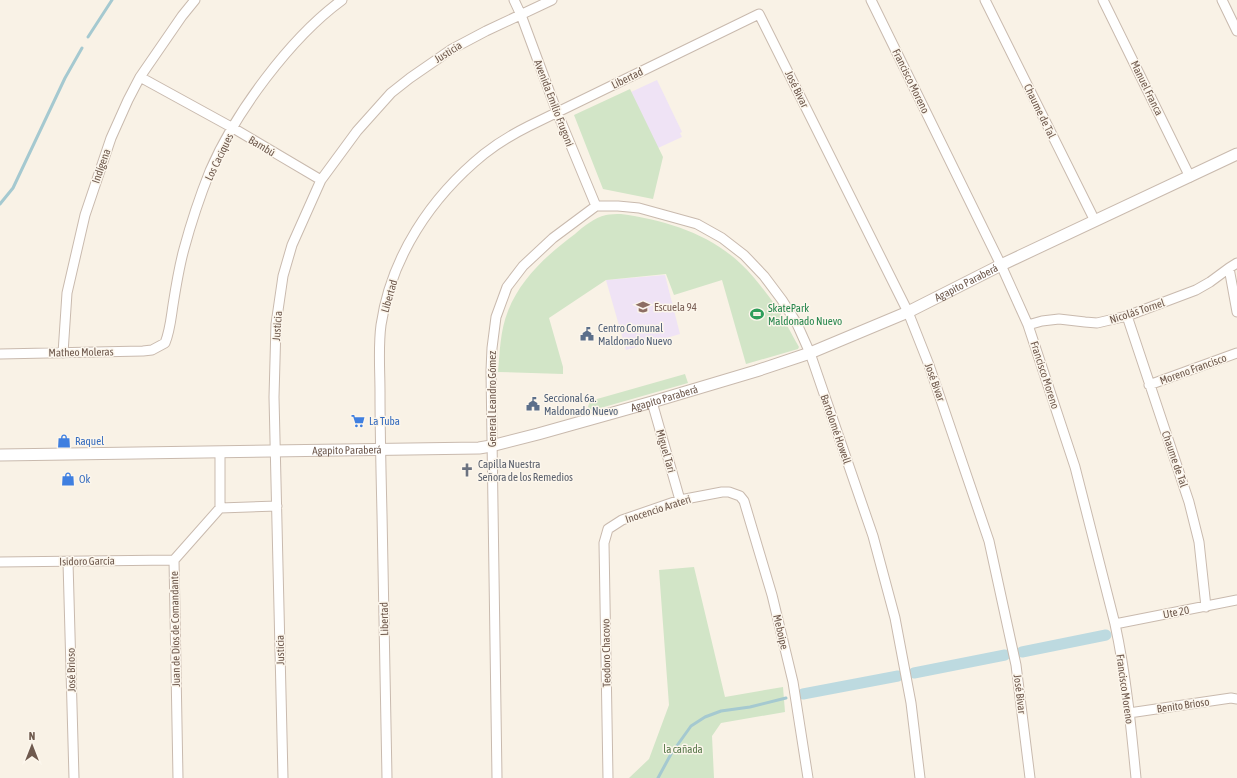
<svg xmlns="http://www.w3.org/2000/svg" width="1237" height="778" viewBox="0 0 1237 778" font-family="'Asap Condensed',sans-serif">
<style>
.education{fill:#efe3f5}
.green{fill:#d2e5c7}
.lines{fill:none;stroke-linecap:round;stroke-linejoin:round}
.stream{stroke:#a5c9d0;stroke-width:3}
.canal{stroke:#bddae0;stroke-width:11}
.minor-casing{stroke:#c9baae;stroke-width:11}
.tertiary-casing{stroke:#c9baae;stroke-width:13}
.minor{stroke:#fff;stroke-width:9}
.tertiary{stroke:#fff;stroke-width:11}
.labels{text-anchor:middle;stroke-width:3;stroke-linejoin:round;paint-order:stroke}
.street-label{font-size:11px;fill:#6f5a4e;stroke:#fcf6ec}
.education-label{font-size:11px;fill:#785e54;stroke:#fcf6ec;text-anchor:start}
.leisure-label{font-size:11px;fill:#27864d;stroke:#fcf6ec;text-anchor:start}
.service-label{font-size:11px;fill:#4e5e75;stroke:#fcf6ec;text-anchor:start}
.shop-label{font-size:11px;fill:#366cbe;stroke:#fcf6ec;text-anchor:start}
.worship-label{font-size:11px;fill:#5b616d;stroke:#fcf6ec;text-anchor:start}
.park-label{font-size:11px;fill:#58794b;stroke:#fcf6ec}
</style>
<rect width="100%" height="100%" fill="#f9f2e6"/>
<path class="education" d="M657 80 682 132 680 133 682 137 658 148 631 92Z
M665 275 680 334 626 350 606 280Z"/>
<path class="green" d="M630 89 663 157 653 199 603 189 574 115Z
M621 214C664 220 709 233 741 264 753 275 763 289 773 302 783 316 790 332 799 347L798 349 746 364 722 280 674 295 666 274 606 280 549 318 563 367V374L498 372C500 351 500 331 508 311 521 278 547 255 575 234 584 226 594 218 606 215 610 214 616 214 621 214Z
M685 374 688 383 590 411 588 407 590 401Z
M694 567 725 697 783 687 785 712 721 723 712 736 714 778H629L649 759 669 705 659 570Z"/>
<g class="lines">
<path class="stream" d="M88 37 112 0
M0 204 13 188 65 78 82 48
M658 778 671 754 691 726 705 717 721 711 750 707 786 698"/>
<path class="canal" d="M1022 652 1106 635
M914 673 1005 655
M803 694 898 676"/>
<g class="minor-casing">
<path id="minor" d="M514 0 521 15 557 112 596 206
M871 0 1001 265 1028 325 1075 467 1115 624C1126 675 1131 726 1136 778
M985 0 1095 221
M1103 0 1190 177
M1222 0 1237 31
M140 77 233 128 321 180
M596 206H618L639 208 697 224 722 238 744 255 764 276 782 300 797 324 810 353 873 536 895 618 911 703 920 778
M1229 268 1237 312
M1127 316 1189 502 1199 542 1206 607
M1028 325 1042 321 1059 319 1085 322 1097 323 1127 316 1196 290 1210 282 1229 268 1237 263
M63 353 67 293 85 215 111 138 128 100 140 77 182 16 195 0
M0 354 143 351 152 350 165 343C170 331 171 318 173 305 176 286 179 267 184 249 191 223 200 196 210 171 235 113 290 38 342 0
M1149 385 1237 353
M652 402 680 500
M220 508V452
M0 562 174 560
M68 562 74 778
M1115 624 1237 600
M1129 713 1231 698 1237 699
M178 778 174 560 220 508 277 506
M283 778 274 397 276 324 283 276 292 245 321 180 357 131 391 93 410 78 452 49 486 31 552 0
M387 778C385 690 383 602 382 514 381 473 380 433 380 392 380 370 378 347 381 325 391 257 431 197 484 154 498 143 513 134 529 126L759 14 908 312 929 365 989 541 1016 665 1030 778
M497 778 491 371 492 348 496 317 507 287 523 266 553 238 596 206
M608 778 604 543 608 529 622 520 680 500 722 492H729L740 496 744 501 772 595 793 682 808 778"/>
</g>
<g class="tertiary-casing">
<g id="tertiary">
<path id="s1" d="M0 455 479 448 491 446 538 434 652 402 756 371 810 353 908 312 1001 265 1237 154"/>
</g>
</g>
<use href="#minor" class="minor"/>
<use href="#tertiary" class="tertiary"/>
</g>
<defs>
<g id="school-bare" transform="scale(1.08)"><path d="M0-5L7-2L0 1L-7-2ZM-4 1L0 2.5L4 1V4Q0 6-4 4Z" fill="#8d6e63" stroke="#fcf6ec" stroke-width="2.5" paint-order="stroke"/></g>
<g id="stadium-bare" transform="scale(1.08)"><path d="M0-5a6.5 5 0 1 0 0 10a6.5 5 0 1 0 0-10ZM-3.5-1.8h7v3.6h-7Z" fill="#2e9e5b" stroke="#fcf6ec" stroke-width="2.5" paint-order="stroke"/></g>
<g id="civic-bare" transform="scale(1.08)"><path d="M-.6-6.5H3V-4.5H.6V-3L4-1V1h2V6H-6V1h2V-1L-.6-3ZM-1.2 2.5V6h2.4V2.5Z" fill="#5c6f8a" stroke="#fcf6ec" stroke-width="2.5" paint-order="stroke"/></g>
<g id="supermarket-bare" transform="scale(1.08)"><path d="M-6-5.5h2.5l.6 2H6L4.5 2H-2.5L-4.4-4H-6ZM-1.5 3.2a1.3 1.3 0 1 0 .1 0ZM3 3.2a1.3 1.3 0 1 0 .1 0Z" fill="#3f7fe0" stroke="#fcf6ec" stroke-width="2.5" paint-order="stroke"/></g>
<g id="shop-bare" transform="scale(1.08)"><path d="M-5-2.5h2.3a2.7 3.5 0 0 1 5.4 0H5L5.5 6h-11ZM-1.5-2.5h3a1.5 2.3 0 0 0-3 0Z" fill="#3f7fe0" stroke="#fcf6ec" stroke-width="2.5" paint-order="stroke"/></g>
<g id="church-bare" transform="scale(1.08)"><path d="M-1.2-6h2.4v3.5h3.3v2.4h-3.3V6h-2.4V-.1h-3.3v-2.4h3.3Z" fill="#6b7280" stroke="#fcf6ec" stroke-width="2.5" paint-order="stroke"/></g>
</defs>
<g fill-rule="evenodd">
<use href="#school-bare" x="643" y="307"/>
<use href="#stadium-bare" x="757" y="314"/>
<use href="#civic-bare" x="587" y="334"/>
<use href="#civic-bare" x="533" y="404"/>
<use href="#supermarket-bare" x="358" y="421"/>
<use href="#shop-bare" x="64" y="441"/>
<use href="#church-bare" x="467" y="470"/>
<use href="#shop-bare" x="68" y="479"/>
</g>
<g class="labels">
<g class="street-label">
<text transform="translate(448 52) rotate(-32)" y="4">Justicia</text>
<text transform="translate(627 78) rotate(-26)" y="4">Libertad</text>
<text transform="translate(911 81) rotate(64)" y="4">Francisco Moreno</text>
<text transform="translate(1147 88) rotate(64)" y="4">Manuel Franca</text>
<text transform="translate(797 89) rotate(64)" y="4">José Bivar</text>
<text transform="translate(554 103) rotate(69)" y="4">Avenida Emilio Frugoni</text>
<text transform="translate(1040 111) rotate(64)" y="4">Chaume de Tal</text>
<text transform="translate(262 146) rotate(31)" y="4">Bambú</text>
<text transform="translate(219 157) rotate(-64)" y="4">Los Caciques</text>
<text transform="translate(101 166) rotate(-71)" y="4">Indígena</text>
<text dy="4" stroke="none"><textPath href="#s1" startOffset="995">Agapito Paraberá</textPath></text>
<text transform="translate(389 296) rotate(-74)" y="4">Libertad</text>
<text transform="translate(1137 311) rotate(-18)" y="4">Nicolás Tornel</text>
<text transform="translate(277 326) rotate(-86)" y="4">Justicia</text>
<text transform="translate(81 352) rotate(-1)" y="4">Matheo Moleras</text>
<text transform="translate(1193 369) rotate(-20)" y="4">Moreno Francisco</text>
<text transform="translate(1045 375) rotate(72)" y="4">Francisco Moreno</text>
<text transform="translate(935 382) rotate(70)" y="4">José Bivar</text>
<text dy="4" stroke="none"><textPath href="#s1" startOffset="671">Agapito Paraberá</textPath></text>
<text transform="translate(492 399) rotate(-90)" y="4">General Leandro Gómez</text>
<text transform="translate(836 429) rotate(71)" y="4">Bartolomé Howell</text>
<text dy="4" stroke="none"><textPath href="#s1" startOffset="347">Agapito Paraberá</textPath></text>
<text transform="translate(666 451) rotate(74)" y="4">Miguel Tari</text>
<text transform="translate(1175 459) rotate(71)" y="4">Chaume de Tal</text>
<text transform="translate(658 509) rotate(-18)" y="4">Inocencio Arateri</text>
<text transform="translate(87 561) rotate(-1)" y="4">Isidoro García</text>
<text transform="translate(1176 612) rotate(-11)" y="4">Ute 20</text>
<text transform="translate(384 619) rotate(-91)" y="4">Libertad</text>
<text transform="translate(175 629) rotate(-91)" y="4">Juan de Dios de Comandante</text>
<text transform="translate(781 632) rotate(77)" y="4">Meboipe</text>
<text transform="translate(280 650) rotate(-91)" y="4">Justicia</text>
<text transform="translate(606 653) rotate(-91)" y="4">Teodoro Chacovo</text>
<text transform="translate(71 670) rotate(-91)" y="4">José Brioso</text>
<text transform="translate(1125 689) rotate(82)" y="4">Francisco Moreno</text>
<text transform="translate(1020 694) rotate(83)" y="4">José Bivar</text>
<text transform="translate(1183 705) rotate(-8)" y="4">Benito Brioso</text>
</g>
<g class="education-label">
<text x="654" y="311">Escuela 94</text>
</g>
<g class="leisure-label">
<text x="768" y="312">SkatePark<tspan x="768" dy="13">Maldonado Nuevo</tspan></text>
</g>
<g class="service-label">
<text x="598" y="332">Centro Comunal<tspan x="598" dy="13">Maldonado Nuevo</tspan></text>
<text x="544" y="402">Seccional 6a.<tspan x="544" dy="13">Maldonado Nuevo</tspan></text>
</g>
<g class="shop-label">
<text x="369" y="425">La Tuba</text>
<text x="75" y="445">Raquel</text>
<text x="79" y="483">Ok</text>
</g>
<g class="worship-label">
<text x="478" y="468">Capilla Nuestra<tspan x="478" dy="13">Señora de los Remedios</tspan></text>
</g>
<g class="park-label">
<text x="683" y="753">la cañada</text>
</g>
</g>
<g transform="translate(32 746)" stroke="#fcf6ec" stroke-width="3" paint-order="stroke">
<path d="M0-3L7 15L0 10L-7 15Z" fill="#6f5a4e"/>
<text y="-6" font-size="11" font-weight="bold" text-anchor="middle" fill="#6f5a4e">N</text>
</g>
</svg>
